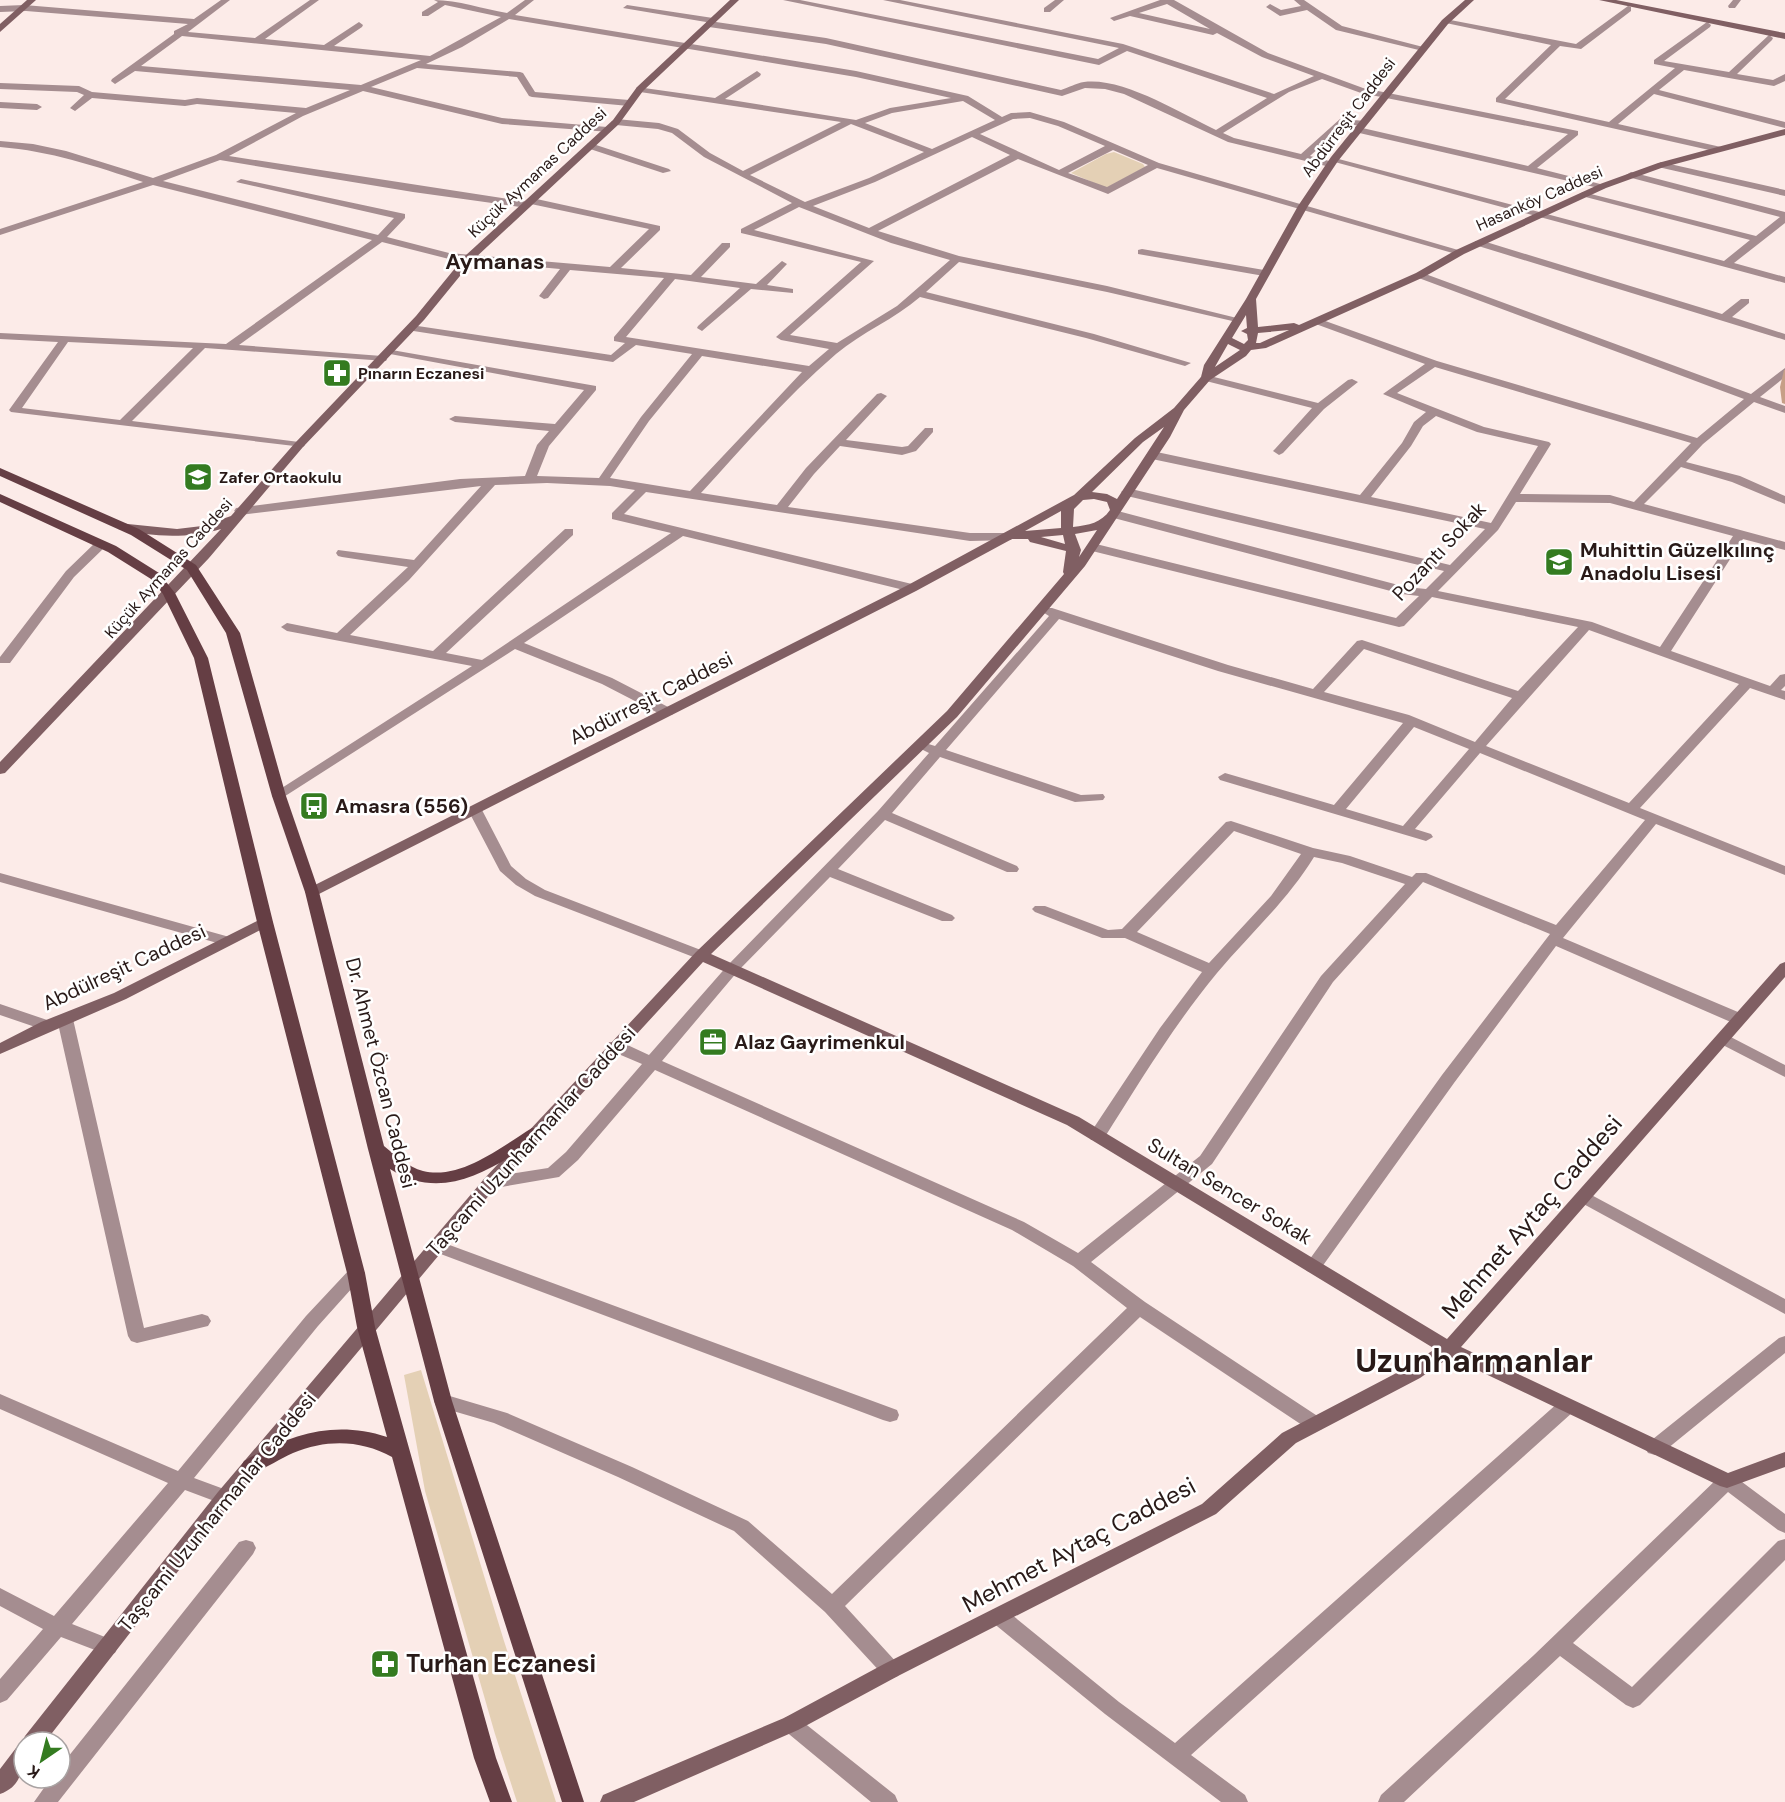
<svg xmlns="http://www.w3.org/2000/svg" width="1785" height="1802" viewBox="0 0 1785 1802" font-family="'DM Sans',sans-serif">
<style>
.green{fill:#e4d0b5}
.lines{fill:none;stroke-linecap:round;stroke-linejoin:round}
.street{fill:#a58d90;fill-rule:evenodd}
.secondary{fill:#805f63;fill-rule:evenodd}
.primary{fill:#653e44;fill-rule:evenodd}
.wall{fill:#c69f87}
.labels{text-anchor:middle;stroke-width:5;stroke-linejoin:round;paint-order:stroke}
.far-street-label{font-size:16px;fill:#291a18;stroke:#fff}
.far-poi-label{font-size:16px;font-weight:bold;fill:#291a18;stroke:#fff;text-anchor:start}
.poi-label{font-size:20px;font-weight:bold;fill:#291a18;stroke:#fff;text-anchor:start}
.street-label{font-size:20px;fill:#291a18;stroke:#fff}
.far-district-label{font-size:22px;font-weight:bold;fill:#291a18;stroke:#fff}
.near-street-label{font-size:24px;fill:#291a18;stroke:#fff}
.near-poi-label{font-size:24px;font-weight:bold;fill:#291a18;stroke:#fff;text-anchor:start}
.near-district-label{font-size:32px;font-weight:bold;fill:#291a18;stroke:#fff}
</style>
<rect width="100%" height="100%" fill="#fcebe8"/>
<path class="green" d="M1114 152 1143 164 1145 167 1106 188 1071 173 1106 154Z
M421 1370 504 1641 556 1802H517L495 1734 425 1491 404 1375Z"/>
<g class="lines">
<path class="street" d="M221 0H230L188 32 255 38 310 0H319L265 39 324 45 359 22 363 25 362 27 334 46 430 56 501 17 445 5 428 16H422V12L438 2 434 0C458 0 483 9 507 13L525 0H534L515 15 856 71 968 96 1002 117 1011 113 1030 112 1064 122 1159 163 1465 252 1456 254 1157 168 1108 194 1018 159 878 231 959 256 1107 286 1241 319V323L1107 292 959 262 926 292 1094 334 1191 363 1185 366 1086 338 920 297C895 319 862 332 836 354 787 396 745 445 701 493L777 505 806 468 877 394 881 393 887 396 885 398 846 440 902 447 908 446 925 428H933V432L916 451 902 455 840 446 814 474 788 507 970 533H1007L1011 534 1013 537 1011 540 970 541 646 492 624 514 916 585 918 588 912 592 683 536 524 643 612 678 672 709 674 712 672 715H662L602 684 515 649 279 800 274 799 272 796 274 793 472 666 287 631 281 627 287 623 337 633 408 567 342 557 338 556 336 553 338 550 414 560 481 486 240 515 234 511 236 508 460 479 525 476 537 445 549 431 455 422 449 419 455 416 555 424 584 390 390 354 385 351 386 349 596 386V390L549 446 537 476 599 478 641 417 692 354 636 345 613 362 407 330 406 328 411 325 611 355 625 343 614 341V337L664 278 570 270 548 298 544 299 539 296 560 269 449 259 382 242 239 345 382 356 387 359 386 361 205 348 132 421 299 442 305 445 303 447 11 412 9 410 58 342 0 339V333L226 344 372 240 153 185 0 235V229L143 182C95 166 50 151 0 147V141L33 144 66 151 153 178 216 155 296 113 197 104 185 106 92 98 75 111 70 108 84 95 77 92 0 89V83L79 86 92 92 185 100 197 98 306 108 350 90 135 71 115 84 111 81 112 79 174 34V31L188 24 26 11 0 12V6L24 5 194 19ZM509 19 856 77 951 98 890 108 856 120 725 99 760 76 761 74 757 71 715 98 637 87 636 89 640 92 841 122 743 171 710 153 678 129 659 123 616 119 611 122 616 125 658 129 672 133 704 157 792 203 741 229V233L861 262 776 337 781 340 829 349 809 366 626 337 675 279 740 288 698 326 697 328 702 331 751 289 793 293V289L767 285 787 264 782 261 756 284 701 277 730 247V243H722L691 275 621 268 660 230V226L532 198 529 199 528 202 229 156 303 116 363 91 502 124 610 132V128L607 127 502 118 371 87 417 68 517 77 529 96 532 97 629 106 634 103 629 100 535 92 523 73 520 72 426 64 462 47ZM182 36 421 60 361 85 141 66ZM963 101 995 120 932 149 865 123 892 113ZM1030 118 1058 126 1105 146 1059 170 980 134 1013 119ZM851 124 924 152 869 178 805 202 750 175ZM972 137 1010 155 869 228 813 206 875 182ZM1113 150 1148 165 1107 187 1068 173ZM220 160 413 192 527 208 530 207 531 204 649 229 610 267 449 253 387 237 405 218V214L241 179 236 182 394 218 378 235 163 181ZM799 207 891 243 950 260 897 306 837 343 790 335 874 261 754 230ZM68 342 193 348 120 420 22 408ZM702 356 802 372 690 491 610 478 649 421ZM547 483 610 486 635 490 612 513V519L671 533 482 660 446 653 573 535V529H565L433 651 350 635 409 580 495 485Z
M783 0H800L1098 59 1119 48 883 0H900L1123 44 1274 94 1314 76 1262 57 1217 33 1213 35 1130 16 1114 21 1110 18 1160 0H1174L1268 53 1363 88 1578 131V135L1537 168 1608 186 1603 189 1355 132 1353 130 1358 127 1528 166 1568 134 1361 93 1322 79 1289 92 1223 133 1234 138 1301 154 1340 119 1366 121 1368 123 1363 126 1345 124 1310 156 1333 162 1335 164 1330 167 1228 142 1124 94 1105 89 1085 88 1062 96 826 44 709 27 706 26V22L623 8 627 5 713 18 716 19V22L826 38 1061 90C1068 88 1076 83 1084 82 1123 77 1180 113 1216 130L1267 98 1127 51 1099 65ZM1167 4 1210 29 1139 13Z
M1055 0H1064L1050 12H1044V8Z
M1294 0H1304L1342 26 1427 48 1423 51 1336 30 1307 10 1280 16 1266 7 1270 4 1281 10 1301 6Z
M1733 0H1741L1735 8H1729L1728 6Z
M1628 6 1631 7V11L1581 49 1560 46 1505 99 1609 122 1675 68 1654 64V60L1707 22 1711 25 1710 27 1664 61 1729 72 1769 35 1773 38 1772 40 1737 74 1773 80 1785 74V81L1774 86 1684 70 1659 90 1785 122V128L1654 94 1618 124 1721 147 1723 149 1718 152 1496 102V98L1551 45 1441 22 1445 19 1576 44Z
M0 102 37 104 42 107 37 110 0 108Z
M590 143 669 169 671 171 663 173 587 148V144Z
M1331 157 1724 261 1750 240 1578 195 1583 192 1756 236 1780 217 1628 177 1626 175 1631 172 1785 212V223L1734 263 1785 277V283L1331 161Z
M1661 162 1785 190V196L1658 167 1656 165Z
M1475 241H1483L1722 314 1741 299H1749V303L1732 317 1785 334V340L1475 245Z
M1142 249 1264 270 1269 273 1264 276 1138 254V250Z
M1420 272 1751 394 1785 368V377L1760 397 1785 406V413L1754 402 1703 444 1686 462 1740 476 1785 496V504L1732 482 1681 467 1644 504 1785 542V550L1743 539 1671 651 1770 686 1780 675 1785 674V686L1781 690 1785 691V700L1750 688 1640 808 1785 866V875L1656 824 1563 938 1745 1015 1747 1019 1739 1024 1733 1023 1556 946 1454 1083 1319 1271 1313 1273 1307 1271 1304 1267 1307 1263 1442 1075 1550 934 1423 882 1333 982 1212 1164 1091 1262 1145 1302 1322 1419 1324 1424 1322 1429 1315 1431 1308 1429 1140 1317 845 1606 898 1664 901 1670 898 1676 891 1679 884 1676 825 1612 734 1531 618 1477 494 1423 436 1406 434 1401 436 1396 443 1394 507 1413 632 1467 748 1521 832 1594 1127 1308 1073 1266 1012 1230 655 1070 578 1160 559 1177 490 1189 484 1187 481 1183 484 1179 490 1177 548 1168 566 1152 642 1064 609 1050 607 1046 609 1042H621L649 1055 728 965 878 811 929 753 915 746 917 743 922 742 935 746 1049 616 1041 611 1042 608H1052L1228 665 1313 689 1357 641 1362 640 1518 691 1578 627 1432 597 1404 626 1399 627 1088 550 1086 547 1092 543 1396 618 1419 596 1402 594 1110 517 1108 514 1114 510 1406 587 1426 589 1444 571 1127 496 1121 492 1127 488 1450 565 1485 529 1152 459 1146 455 1152 451 1360 495 1402 443 1414 422 1426 412 1383 394 1425 364 1313 323 1312 321 1317 318 1437 361 1697 438 1744 399 1416 277 1415 275ZM1435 367 1691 443 1634 502 1610 495 1520 494 1551 444 1549 442 1484 427 1397 393ZM1436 416 1477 432 1538 446 1491 523 1371 497 1411 446 1423 426ZM1516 502 1610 503 1733 536 1660 647 1592 622 1438 591 1498 530ZM1059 619 1218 671 1403 723 1334 805 1225 773 1218 777 1220 780 1426 841 1433 837 1431 834 1415 829 1480 753 1645 820 1556 925 1426 873H1416L1412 877 1350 856 1313 848 1231 821 1226 822 1122 929 1108 930 1045 906H1035L1032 909 1035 912 1102 938H1125L1202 972 1160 1028 1091 1132 1089 1136 1091 1140H1103C1139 1083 1174 1025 1217 973 1250 934 1287 901 1314 857L1342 863 1405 884 1321 976 1200 1156 1078 1253 1024 1222 662 1061 738 971 830 877 942 921H952L955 918 952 915 838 869 885 820 1007 872H1017L1019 869 1017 866 892 813 940 757 1075 802 1103 800 1105 797 1103 794 1081 795 946 750ZM1589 630 1739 684 1629 803 1486 746ZM1364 649 1512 698 1475 742 1409 715 1324 692ZM1414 727 1469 749 1403 826 1346 809ZM1234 831 1301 854 1271 896 1209 963 1137 932Z
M1206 375 1318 403 1348 380 1352 379 1358 382 1324 409 1283 453 1279 455 1273 451 1275 449 1312 408 1202 380 1200 378Z
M101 540 107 544 105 547 74 577 10 663H0V657L66 571 97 541Z
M475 806 482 810 511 866 526 879 545 890 706 952 709 955 706 958H696L535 896 516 885 500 871 468 810Z
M0 873 233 938 236 941 228 946 0 882Z
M0 1004 53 1022 55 1026 47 1031 0 1015Z
M65 1014 73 1019 144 1328 202 1314 208 1316 211 1321 208 1326 137 1343 131 1341 128 1336 57 1019Z
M1723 1033 1785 1065V1077L1717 1042 1715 1038Z
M1584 1191 1785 1299V1314L1578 1201 1575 1197 1578 1193Z
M436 1240 897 1410 899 1415 897 1420 890 1422 883 1420 430 1250 427 1246 430 1242Z
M356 1267 362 1269 365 1273 362 1277 318 1326 194 1478 232 1492 235 1497 232 1502 225 1505 185 1490 72 1624 115 1641 118 1647 115 1653 108 1655 61 1637 7 1700 0 1703V1679L43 1629 0 1606V1588L54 1616 168 1483 0 1409V1394L178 1471 306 1316 350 1269Z
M1785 1336V1353L1662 1453 1655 1455 1648 1453 1645 1448 1648 1443 1779 1338Z
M1566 1400 1573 1402 1575 1407 1573 1412 1191 1755 1245 1795 1248 1802H1221L1105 1714 992 1622 989 1616 992 1610 999 1608 1006 1610 1119 1702 1175 1743 1559 1402Z
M1727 1474 1734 1476 1785 1514V1533L1778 1530 1728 1492 1573 1643 1632 1687 1778 1541 1785 1539V1560L1640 1705 1633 1708 1626 1705 1560 1656 1404 1802H1378L1381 1795 1534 1655 1720 1476Z
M246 1540 253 1542 256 1548 253 1554 58 1802H34L51 1778H60V1767L239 1542Z
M791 1715 798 1718 895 1795 898 1802H871L784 1730 780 1724 784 1718Z"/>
<path class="secondary" d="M27 0H36L0 32V24Z
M730 0H739L643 91 619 124 473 260 424 320 303 447 209 558 5 773 0 774V762L221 529C186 539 153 537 118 529V523L177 529 202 526 231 516 295 443 416 316 465 256 613 120 637 87Z
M1465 0H1474L1448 24 1338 161 1308 206 1256 299 1258 327 1294 323 1299 325 1416 273 1456 250 1600 184 1658 163 1785 129V135L1664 167 1606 188 1464 254 1424 277 1266 348 1251 350 1246 356 1210 380 1184 410 1170 437 1085 566 957 717 711 954 1079 1117 1447 1339 1780 964 1785 962V977L1461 1347 1728 1473 1785 1452V1467L1727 1488 1720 1486 1450 1357 1420 1378 1296 1443 1216 1514 898 1676 798 1730 634 1802H600L603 1795 784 1718 884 1664 1202 1504 1282 1433 1406 1368 1435 1349 1067 1125 703 962 496 1187 232 1502 45 1742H24C24 1763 24 1786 0 1794V1769L16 1748 24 1745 22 1742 25 1736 218 1492 484 1179 696 952 947 711 1064 574 1063 572 1066 551 1030 542 1028 539H1012L916 591 317 895H307L305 892 307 889 908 585 1074 495 1135 438 1174 408 1201 377 1204 365 1246 299 1298 206 1331 157 1442 20ZM1246 315 1247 328 1241 331 1247 334 1248 340 1244 344 1232 338ZM1289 330 1260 343H1256L1258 333ZM1228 344 1240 350 1215 367 1216 365ZM1164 427 1117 499 1107 494 1092 492 1143 442ZM1094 499 1107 502 1110 510C1101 523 1089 525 1073 527L1074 509 1083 500ZM1061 511V528L1025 531ZM1097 530 1079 557 1081 550 1075 534ZM1063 535 1065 544 1041 537Z
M1599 0H1616L1785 33V39Z
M265 917 273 922 270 925 126 999 0 1054V1043L41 1022 114 993Z"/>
<path class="primary" d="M0 468 139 529 196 565 240 633 286 796 319 892 384 1146C396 1156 408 1167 423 1171 461 1180 501 1147 532 1128H544L546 1132 544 1136C496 1165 446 1205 390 1169L452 1401 584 1802H562L434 1401 368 1149 305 892 272 796 226 633 187 570 131 535 0 476Z
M0 494 116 546 159 573 175 593 208 658 273 922 365 1273 375 1327 496 1758 512 1802H490L474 1758 392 1457C361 1440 327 1439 293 1453 279 1459 266 1469 251 1473L244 1471 241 1466 244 1461C291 1434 334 1420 387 1437L357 1327 347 1273 257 922 194 658 163 594 151 579 108 552 0 502Z"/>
</g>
<path class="wall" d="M1784 370H1785V404L1782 403 1780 387Z"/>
<defs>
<g id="pharmacy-square" transform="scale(1.5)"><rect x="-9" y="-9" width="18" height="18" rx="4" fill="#347b20" stroke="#fff"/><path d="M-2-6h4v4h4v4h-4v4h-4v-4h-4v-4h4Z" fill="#fff"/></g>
<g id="school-square" transform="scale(1.5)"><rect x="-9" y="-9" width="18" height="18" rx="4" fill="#347b20" stroke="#fff"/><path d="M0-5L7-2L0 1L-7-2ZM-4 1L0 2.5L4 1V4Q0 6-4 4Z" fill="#fff"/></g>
<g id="bus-square" transform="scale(1.5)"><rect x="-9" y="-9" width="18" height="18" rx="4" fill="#347b20" stroke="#fff"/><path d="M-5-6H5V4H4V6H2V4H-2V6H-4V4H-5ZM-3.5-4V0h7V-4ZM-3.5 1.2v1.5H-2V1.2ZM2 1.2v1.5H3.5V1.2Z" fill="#fff"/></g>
<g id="office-square" transform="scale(1.5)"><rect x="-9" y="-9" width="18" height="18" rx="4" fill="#347b20" stroke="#fff"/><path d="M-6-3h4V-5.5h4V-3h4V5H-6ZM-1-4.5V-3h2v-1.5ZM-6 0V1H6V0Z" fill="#fff"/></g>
</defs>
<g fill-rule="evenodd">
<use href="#pharmacy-square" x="337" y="373"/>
<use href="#school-square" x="198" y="477"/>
<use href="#school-square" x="1559" y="562"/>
<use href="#bus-square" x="314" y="806"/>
<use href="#office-square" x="713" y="1042"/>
<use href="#pharmacy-square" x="385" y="1664"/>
</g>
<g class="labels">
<g class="far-street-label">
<text transform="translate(1348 117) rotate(-53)" y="6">Abdürreşit Caddesi</text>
<text transform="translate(537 172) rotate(-43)" y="6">Küçük Aymanas Caddesi</text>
<text transform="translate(1539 198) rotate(-24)" y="6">Hasanköy Caddesi</text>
<text transform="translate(168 568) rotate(-48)" y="6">Küçük Aymanas Caddesi</text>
</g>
<g class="far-poi-label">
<text x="358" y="379">Pınarın Eczanesi</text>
<text x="219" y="483">Zafer Ortaokulu</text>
</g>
<g class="poi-label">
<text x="1580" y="557">Muhittin Güzelkılınç<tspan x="1580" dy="23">Anadolu Lisesi</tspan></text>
<text x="335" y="813">Amasra (556)</text>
<text x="734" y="1049">Alaz Gayrimenkul</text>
</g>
<g class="street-label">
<text transform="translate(1439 551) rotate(-47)" y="7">Pozantı Sokak</text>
<text transform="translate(651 698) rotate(-27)" y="7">Abdürreşit Caddesi</text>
<text transform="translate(124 967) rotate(-25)" y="7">Abdülreşit Caddesi</text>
<text transform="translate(381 1073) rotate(76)" y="7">Dr. Ahmet Özcan Caddesi</text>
<text transform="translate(531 1141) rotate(-48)" y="7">Taşcami Uzunharmanlar Caddesi</text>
<text transform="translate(1230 1191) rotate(31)" y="7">Sultan Sencer Sokak</text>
<text transform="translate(217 1512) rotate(-51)" y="7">Taşcami Uzunharmanlar Caddesi</text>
</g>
<g class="far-district-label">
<text x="495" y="269">Aymanas</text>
</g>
<g class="near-street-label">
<text transform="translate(1532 1217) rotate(-49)" y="8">Mehmet Aytaç Caddesi</text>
<text transform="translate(1079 1545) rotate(-28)" y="8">Mehmet Aytaç Caddesi</text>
</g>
<g class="near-poi-label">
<text x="406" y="1672">Turhan Eczanesi</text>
</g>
<g class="near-district-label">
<text x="1474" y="1372">Uzunharmanlar</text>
</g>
</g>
<g transform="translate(42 1760) rotate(215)"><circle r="28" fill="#ffffff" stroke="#a9a3a3" stroke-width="1.5"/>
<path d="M0-4.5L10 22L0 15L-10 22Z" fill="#347b20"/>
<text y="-9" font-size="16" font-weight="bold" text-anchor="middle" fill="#291a18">K</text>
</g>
</svg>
